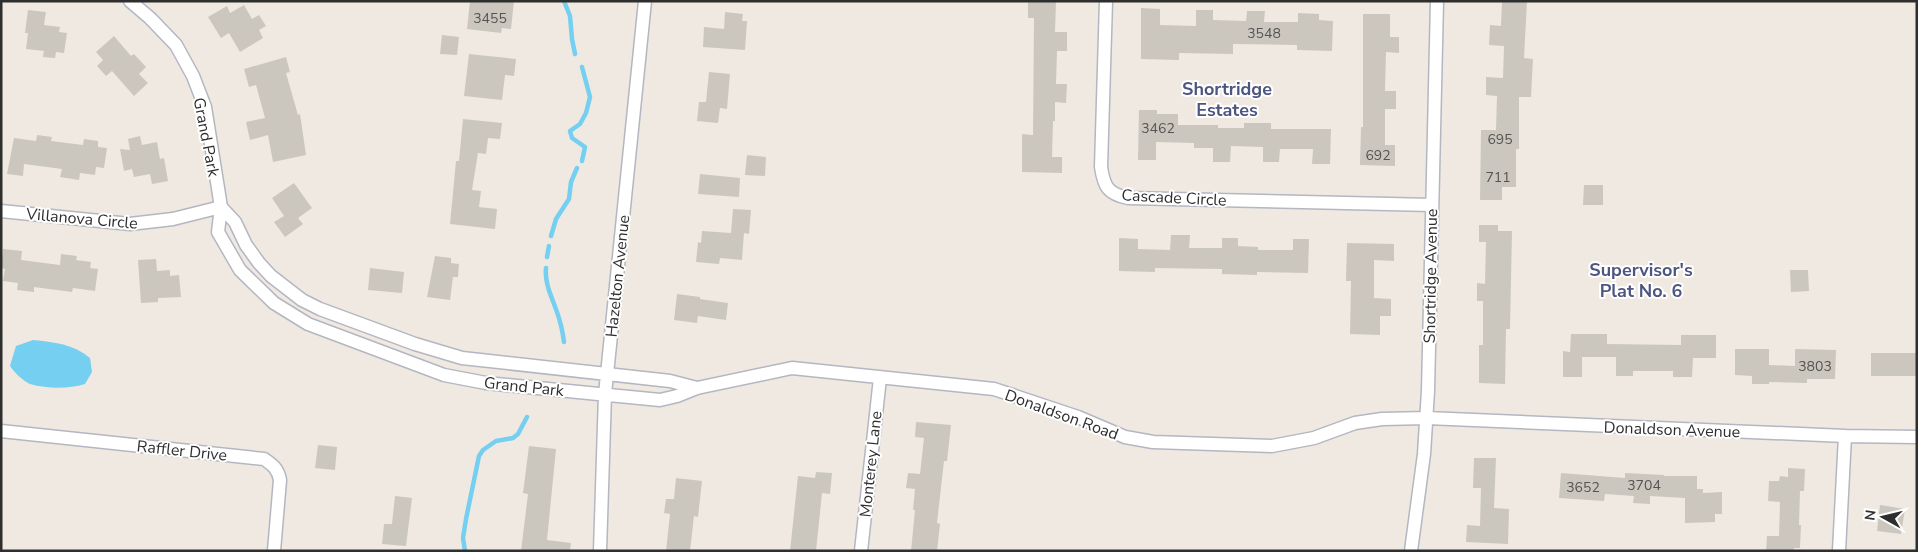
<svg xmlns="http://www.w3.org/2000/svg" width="1918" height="552" viewBox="0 0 1918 552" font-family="'Nunito Sans',sans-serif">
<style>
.water{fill:#75cff0}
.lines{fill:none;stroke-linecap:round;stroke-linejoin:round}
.stream{stroke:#75cff0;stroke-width:4.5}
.building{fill:#cbc7bf}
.minor-casing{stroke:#b4b7c1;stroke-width:15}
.minor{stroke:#fff;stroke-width:12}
.labels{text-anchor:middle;stroke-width:4;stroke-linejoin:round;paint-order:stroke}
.number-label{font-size:14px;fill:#555452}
.street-label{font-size:16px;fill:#2e2e2e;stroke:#fff}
.neighbourhood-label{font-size:18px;font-weight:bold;fill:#4d5680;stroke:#fff}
</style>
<rect width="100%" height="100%" fill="#efe9e1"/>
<path class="water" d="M33 340C54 342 73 344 90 358L92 372 85 384C68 389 48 389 30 384 23 381 14 372 10 366L16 346Z"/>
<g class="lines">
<path class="stream" d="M564 1 570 16 572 39 575 54
M582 161 585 147 572 138 570 131 580 124 586 113 590 97 582 67
M551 236 556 219 569 199 571 182 577 168
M547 257 549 246
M546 268C544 287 556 304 560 322 562 328 563 335 564 342
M465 551 463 538 466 519 479 456 483 450 496 441 513 438 518 434 527 417"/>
</g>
<path class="building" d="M470 1H514L511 29 502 28 501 33 467 29Z
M1028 1H1056L1055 32H1067V51H1057L1056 84H1067L1066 103 1055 102V121H1053L1052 157H1062V173L1022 172V134L1033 135 1034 18H1028Z
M1502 1H1527L1524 58 1533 59 1531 97H1519V149H1516V187H1502V200H1480L1481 130H1496L1497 96 1486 95V77L1503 78 1504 46 1489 45 1490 25 1501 26Z
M244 5 252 19 259 15 266 26 259 30 263 38 240 52 229 33 221 38 208 17 227 6 230 13Z
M1141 8 1160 9V25L1196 26V10H1213V20L1246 21 1247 11H1265L1264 22H1298V13L1319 14V20L1333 21 1332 51 1297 50V45L1233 44V54L1179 53V60L1141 59Z
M28 10 46 12 44 25 60 27 59 32 67 33 64 53 56 52 55 58 43 57 44 51 26 49 28 33H25Z
M725 12 743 14 742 21H747L745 50 703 47 704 27 724 29Z
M1363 14H1390V37H1399V53L1386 52 1385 91H1396V109H1385V145H1395V166L1360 165 1361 127H1363Z
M442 35 459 37 457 55 440 54Z
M114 36 131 56 134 54 146 67 139 74 148 83 134 96 112 71 106 76 97 66 103 60 96 52Z
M469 54 516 59 514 76 505 75 502 100 464 96Z
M286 57 290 72 286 73 298 115 300 114 306 155 273 162 268 135 250 140 246 122 265 118 256 85 249 87 244 69Z
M709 72 730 74 727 109 720 108 718 123 697 121 699 102H706Z
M1139 110H1157V114H1178V125H1218V128H1244V123H1271V129H1331L1330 164H1312L1313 149H1280L1279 162H1263V147L1231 146 1230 162H1213V148H1194V143L1156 142V160H1138Z
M463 119 502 123 500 139 488 138 486 154 478 153 472 190 481 191 479 207 497 209 495 229 450 224 456 161H459Z
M37 135 52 137 51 141 83 145 84 139 98 141V147L107 148 104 168 96 167 95 175 80 173 79 180 60 177 62 169 24 164 23 176 7 174 14 138 36 141Z
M140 136 142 145 157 142 160 159 164 158 168 181 152 184 150 174 134 177 132 169 124 171 120 149 130 150 128 139Z
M747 155 766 157 765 176 745 175Z
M700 174 740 178 739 197 698 194Z
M294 183 312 208 298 218 303 224 285 237 274 222 284 216 272 198Z
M1584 185H1603V205H1583Z
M733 209 751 210 749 234 744 233 742 260 720 258 719 264 696 262 698 242 701 243 702 231 731 233Z
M1479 225H1498V231H1512L1510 329H1506L1505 384 1479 383V345H1483V301H1477V283L1485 284 1486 242H1479Z
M1171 235H1190L1189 248H1222V238H1238V246L1258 247V250H1293V239H1309L1308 273 1257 272V275L1222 274V269L1155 268V272L1119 271V238L1138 239V249L1170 250Z
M1347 243 1394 244V261L1374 260V298L1391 299V316H1380V335L1350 334 1351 281H1346Z
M3 249 22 251 21 260 60 265 61 254 77 256 76 260 91 262 90 268 98 269 95 291 73 288 72 292 34 287V292L17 290 18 283 3 281 5 269 1 268Z
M435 256 451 258V263L459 264 458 277H453L450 300 427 297Z
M156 259 157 271 170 270V276L179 275 181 297 158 298V302L141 303 138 260Z
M370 268 404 272 402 293 368 290Z
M1790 270H1808L1809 291 1791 292Z
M677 294 700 297V299L728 303 726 320 698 316 697 323 674 320Z
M1571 334H1607V344L1681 345V335H1716V358H1693L1692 377H1673V371H1633V376H1616V357H1582V377H1563V351L1570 352Z
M1735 349H1769V365L1795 366V349L1836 350 1835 379H1807V383L1769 382V384H1752V376L1735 375Z
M1871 353H1917V376H1871Z
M916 422 951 425 947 461H944L937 523 940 524 937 551H911L915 510H913L915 489 906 488 908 473 920 474 924 438 915 437Z
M318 445 337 447 335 470 315 468Z
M529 446 556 449 547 540 571 543 570 551H521L528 494 523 493Z
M1474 458H1496L1494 508 1509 509 1508 544 1466 542 1467 525 1480 526 1481 488H1473Z
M1788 468 1805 469 1804 491H1800L1799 525H1801L1800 548H1794V551H1766L1767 536H1779L1780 502 1768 501 1769 481H1779L1780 476 1788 477Z
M816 472 832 473 830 494 822 493 816 551H790L798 476 815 478Z
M1561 473 1625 478V473L1664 475V476H1697V489H1703V493L1722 492V514H1715V522L1685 523V498L1650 496V504L1633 503 1634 496 1605 494 1604 501 1559 498Z
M676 478 702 481 698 517 694 516 690 551H666L670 514 664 513 666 499H674Z
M395 496 412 498 406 546 382 544 384 524H392Z
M1880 505 1905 509 1901 534 1877 531Z"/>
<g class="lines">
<g class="minor-casing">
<path id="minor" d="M130 1 150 18 176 45 193 76 205 107 221 207 218 232 240 270 274 303 308 324 444 375 486 383 660 400 677 396 697 388 792 368 994 389 1078 417 1125 437 1153 442 1272 446 1314 438 1355 423 1382 419 1427 418 1845 436 1917 437
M1106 1 1101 167C1104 187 1108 194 1128 198L1432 205
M221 207 235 222 246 245 259 263 271 276 302 300 320 309 415 344 462 358 670 381 697 388
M1 211 130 224 173 219 221 207
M1 431 264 459C273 465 278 469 280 480L274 551
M600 551 605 394 645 1
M861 551 880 378
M1411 551 1424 454 1428 391 1437 1
M1839 551 1845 436"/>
</g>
<use href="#minor" class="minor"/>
</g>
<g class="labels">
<g class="number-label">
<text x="490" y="23">3455</text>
<text x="1264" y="38">3548</text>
<text x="1158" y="133">3462</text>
<text x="1500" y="144">695</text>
<text x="1378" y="160">692</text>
<text x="1498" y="182">711</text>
<text x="1815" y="371">3803</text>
<text x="1644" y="490">3704</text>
<text x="1583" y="492">3652</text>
</g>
<g class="street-label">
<text transform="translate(207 137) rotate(79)" y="6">Grand Park</text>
<text transform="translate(1174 197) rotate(3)" y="6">Cascade Circle</text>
<text transform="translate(82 218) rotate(5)" y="6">Villanova Circle</text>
<text transform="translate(617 276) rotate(-84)" y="6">Hazelton Avenue</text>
<text transform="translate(1430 276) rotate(-89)" y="6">Shortridge Avenue</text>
<text transform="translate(524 386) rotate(6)" y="6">Grand Park</text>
<text transform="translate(1062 414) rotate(20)" y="6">Donaldson Road</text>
<text transform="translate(1672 429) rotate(2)" y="6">Donaldson Avenue</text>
<text transform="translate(182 450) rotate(6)" y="6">Raffler Drive</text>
<text transform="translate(870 464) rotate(-84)" y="6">Monterey Lane</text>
</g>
<g class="neighbourhood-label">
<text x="1227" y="95">Shortridge<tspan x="1227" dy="21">Estates</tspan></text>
<text x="1641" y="276">Supervisor's<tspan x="1641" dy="21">Plat No. 6</tspan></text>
</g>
</g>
<rect width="1918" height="552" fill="none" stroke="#2e2e2e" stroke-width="5"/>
<g transform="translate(1883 517) rotate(278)" stroke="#ffffff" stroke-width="4" paint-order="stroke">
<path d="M0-4L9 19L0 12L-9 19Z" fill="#2e2e2e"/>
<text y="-8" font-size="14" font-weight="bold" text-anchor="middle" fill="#2e2e2e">N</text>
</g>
</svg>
